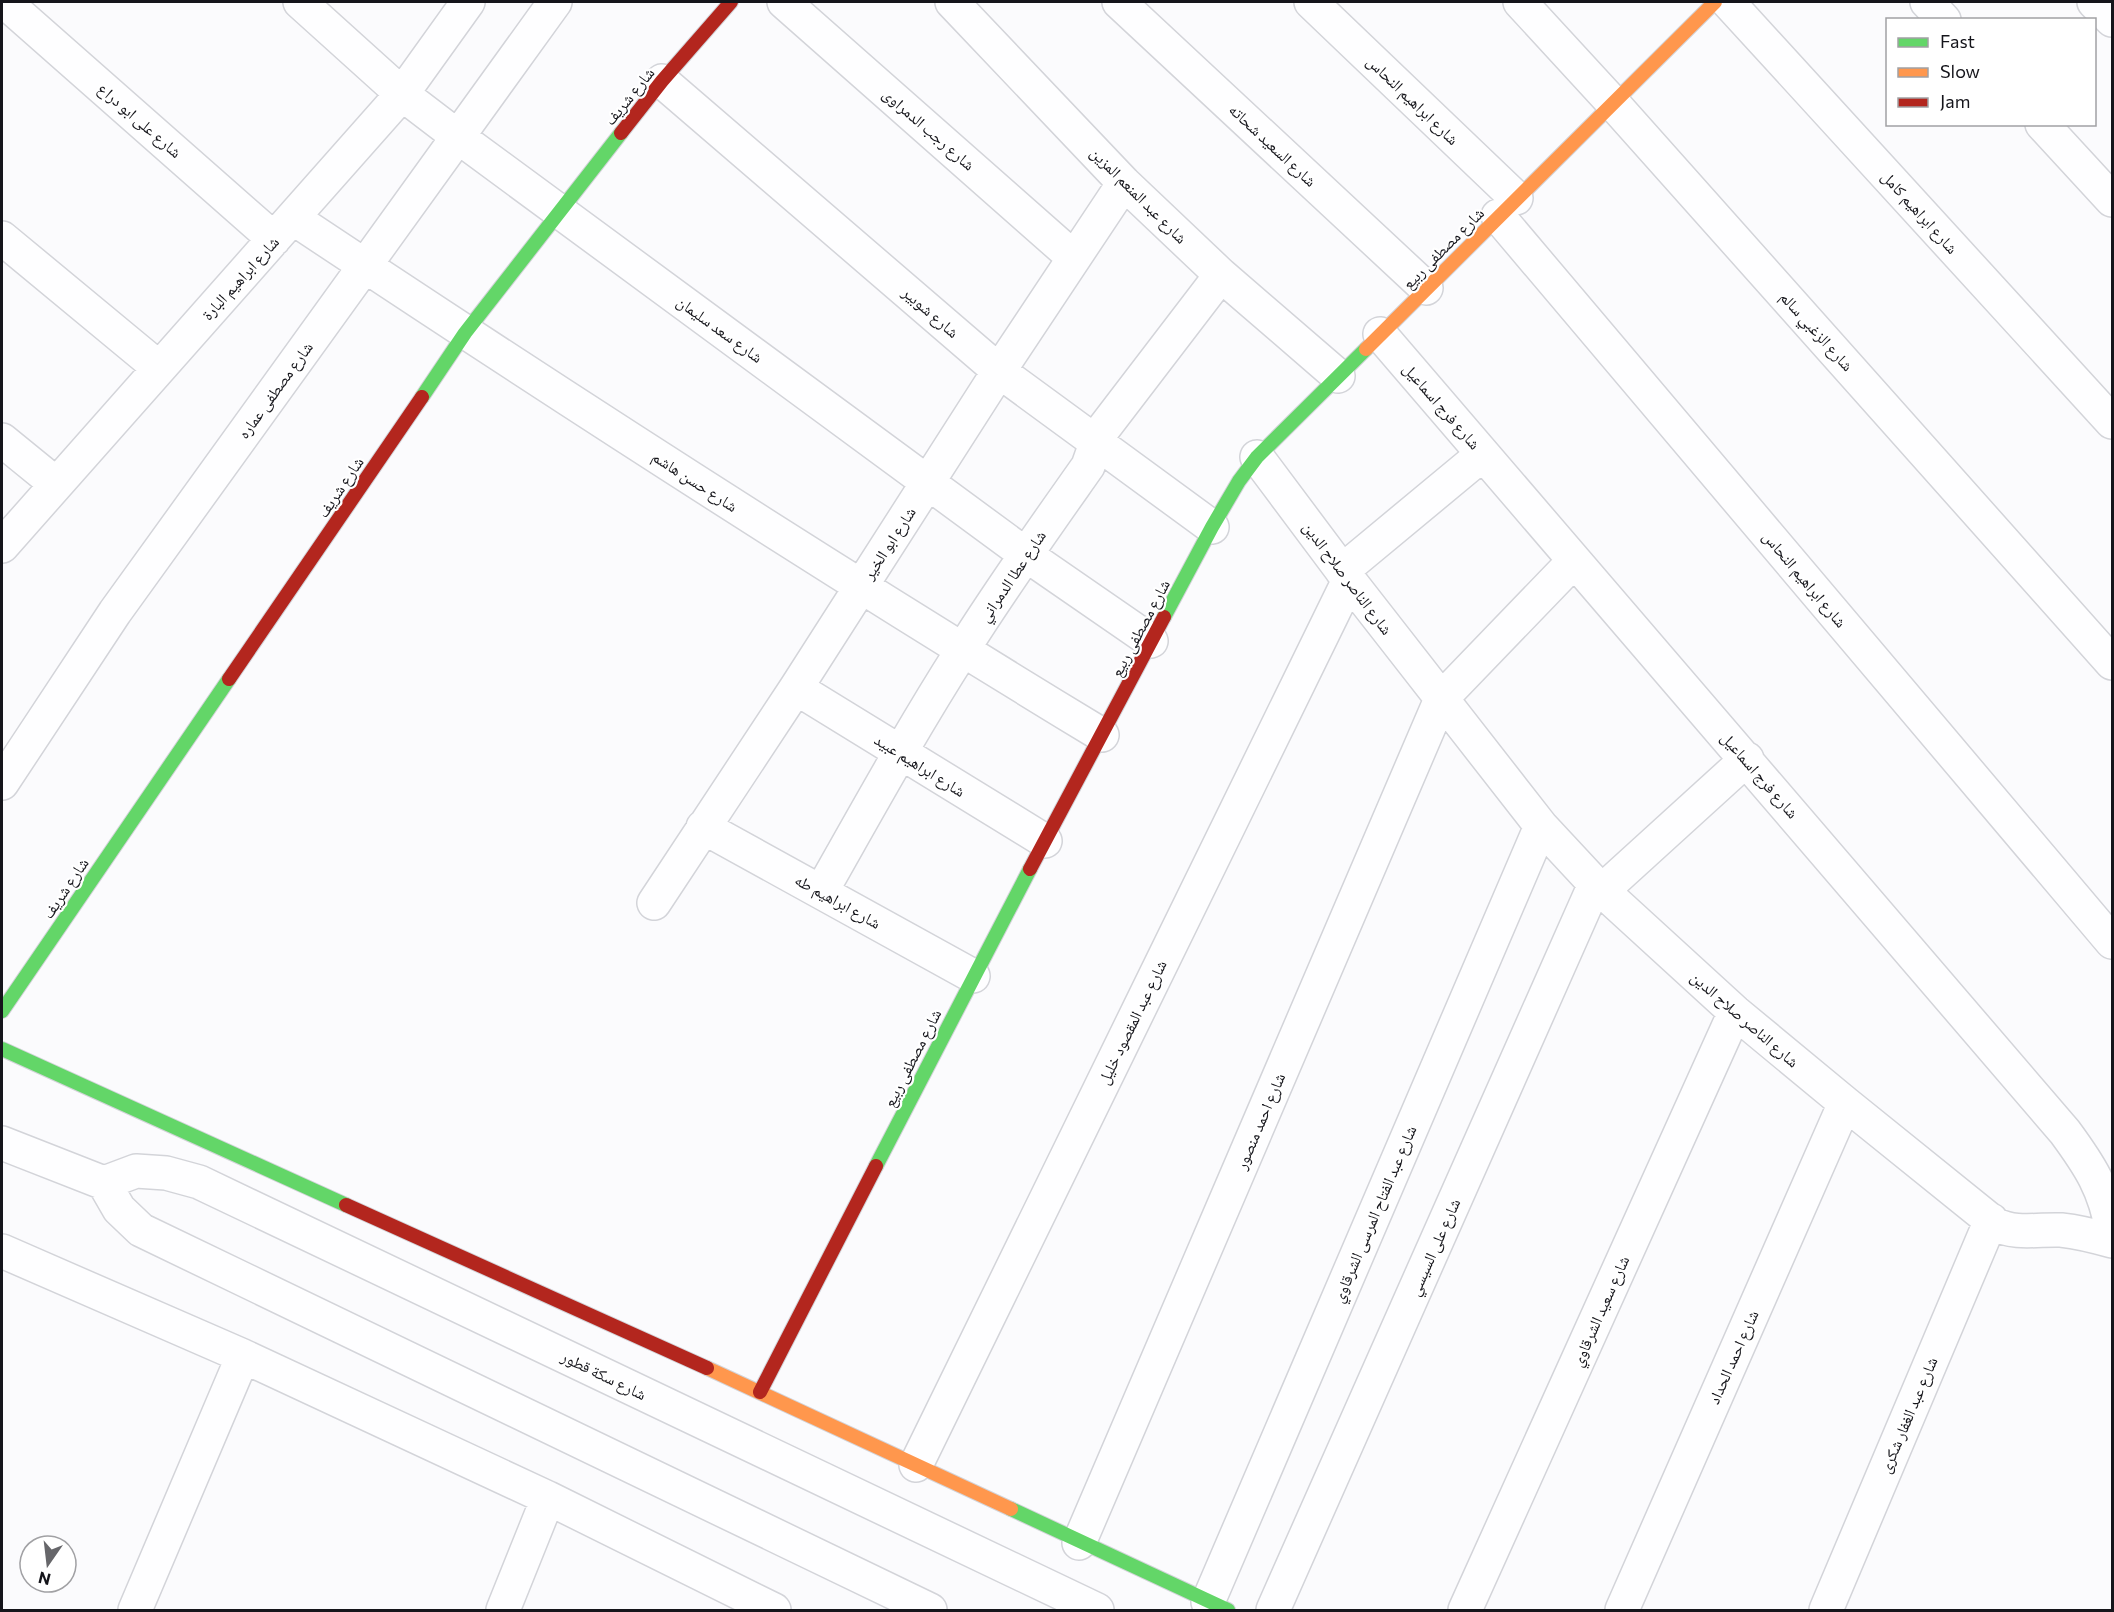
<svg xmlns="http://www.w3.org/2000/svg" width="2114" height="1612" viewBox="0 0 2114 1612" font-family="Commissioner,'Noto Naskh Arabic',sans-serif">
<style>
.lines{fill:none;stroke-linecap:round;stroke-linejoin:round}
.street-casing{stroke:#d3d4d9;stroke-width:36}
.fast-casing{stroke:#d3d4d9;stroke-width:16}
.slow-casing{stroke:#d3d4d9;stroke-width:16}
.jam-casing{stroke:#d3d4d9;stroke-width:16}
.street{stroke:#fefeff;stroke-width:33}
.fast{stroke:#63d668;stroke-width:14}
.slow{stroke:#ff974d;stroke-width:14}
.jam{stroke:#b3261e;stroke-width:14}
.labels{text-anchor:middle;stroke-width:4.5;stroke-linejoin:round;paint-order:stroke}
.street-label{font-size:16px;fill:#15151b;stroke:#fff}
</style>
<rect width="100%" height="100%" fill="#fbfbfd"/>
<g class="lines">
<g class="street-casing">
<path id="street" d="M5 2 274 239
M300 2 402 94 457 136 1025 554 1151 641
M784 2 1073 257
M952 2 1124 183 1221 275 1338 376
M1119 2 1426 288
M1311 2 1516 198
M1520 2 1612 102 2112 663
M1728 2 2112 422
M1927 2 1944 20
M2094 2 2112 20
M662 81 999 371 1212 527
M2042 124 2112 200
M1498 216 2112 942
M293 218C559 395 828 569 1102 735
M2 238 159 368
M1380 334 2065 1132C2090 1166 2105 1189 2112 1231
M2 440 56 484
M1257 457 1349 580 1541 826 1595 884 1735 1012 1845 1103 1995 1224C2014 1235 2040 1229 2061 1230 2079 1232 2095 1236 2112 1241
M2 546 402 94 468 2
M1342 571 1483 454
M796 688 1045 841
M2 783 115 612 555 2
M703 827 973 976
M1603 890 1747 759
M821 892C867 811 912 729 962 651 1002 587 1045 527 1088 466L1094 449V441L1221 275
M654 903 796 688 999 371 1124 183
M2 1143 104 1183 119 1209 141 1230 930 1610
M104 1183 136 1171 166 1173 199 1182 1097 1610
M2 1251 243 1356 548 1498 774 1610
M916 1465 1349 580
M1079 1543 1441 699 1574 561
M1208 1602 1541 826
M135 1610 243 1356
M503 1610 548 1498
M1273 1610 1595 884
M1465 1610 1735 1012
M1622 1610 1845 1103
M1826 1610 1991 1220"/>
</g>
<g class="fast-casing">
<path id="fast" d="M422 397 465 333 621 133
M1164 617 1212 527 1239 481 1257 457 1366 349
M2 1011 229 679
M2 1049 346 1205
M876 1166 1030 869
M1011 1509 1228 1610"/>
</g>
<g class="slow-casing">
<path id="slow" d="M1366 349 1715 2
M707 1368 1011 1509"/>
</g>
<g class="jam-casing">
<path id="jam" d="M621 133 662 81 731 2
M229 679 422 397
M1030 869 1164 617
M346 1205 707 1368
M760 1392 876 1166"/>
</g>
<use href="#street" class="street"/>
<use href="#fast" class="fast"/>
<use href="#slow" class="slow"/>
<use href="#jam" class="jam"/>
</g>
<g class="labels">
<g class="street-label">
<text transform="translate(629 96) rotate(-51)" y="6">شارع شريف</text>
<text transform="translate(1413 100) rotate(44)" y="6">شارع ابراهيم النحاس</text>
<text transform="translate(140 120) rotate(41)" y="6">شارع على ابو دراع</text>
<text transform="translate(929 129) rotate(41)" y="6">شارع رجب الدمراوى</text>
<text transform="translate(1273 145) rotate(43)" y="6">شارع السعيد شحاته</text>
<text transform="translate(1139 195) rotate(45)" y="6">شارع عبد المنعم المزين</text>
<text transform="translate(1920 212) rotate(48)" y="6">شارع ابراهيم كامل</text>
<text transform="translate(1443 248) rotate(-45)" y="6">شارع مصطفى ربيع</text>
<text transform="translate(240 278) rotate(-48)" y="6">شارع ابراهيم البارة</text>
<text transform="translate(931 312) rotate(41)" y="6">شارع شوبير</text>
<text transform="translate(720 329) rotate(36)" y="6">شارع سعد سليمان</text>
<text transform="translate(1817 331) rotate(48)" y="6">شارع الزغبي سالم</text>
<text transform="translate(275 390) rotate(-54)" y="6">شارع مصطفى عماره</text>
<text transform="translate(1442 406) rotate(49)" y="6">شارع فرج اسماعيل</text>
<text transform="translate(695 481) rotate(33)" y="6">شارع حسن هاشم</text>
<text transform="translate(340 487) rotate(-56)" y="6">شارع شريف</text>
<text transform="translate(889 543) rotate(-57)" y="6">شارع ابو الخير</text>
<text transform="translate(1012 576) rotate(-56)" y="6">شارع عطا الدمراني</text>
<text transform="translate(1348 578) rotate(53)" y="6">شارع الناصر صلاح الدين</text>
<text transform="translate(1805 579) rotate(50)" y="6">شارع ابراهيم النحاس</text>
<text transform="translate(1140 628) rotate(-62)" y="6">شارع مصطفى ربيع</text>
<text transform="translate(920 765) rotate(32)" y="6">شارع ابراهيم عبيد</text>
<text transform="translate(1760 775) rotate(49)" y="6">شارع فرج اسماعيل</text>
<text transform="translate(65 888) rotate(-56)" y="6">شارع شريف</text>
<text transform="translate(838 901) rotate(29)" y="6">شارع ابراهيم طه</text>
<text transform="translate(1745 1019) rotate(41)" y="6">شارع الناصر صلاح الدين</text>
<text transform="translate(1132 1022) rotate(-64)" y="6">شارع عبد المقصود خليل</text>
<text transform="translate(912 1058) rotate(-63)" y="6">شارع مصطفى ربيع</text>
<text transform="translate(1260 1121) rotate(-67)" y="6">شارع احمد منصور</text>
<text transform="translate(1374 1214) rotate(-67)" y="6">شارع عبد الفتاح المرسى الشرقاوي</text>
<text transform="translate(1434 1247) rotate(-66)" y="6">شارع على السيسي</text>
<text transform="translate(1600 1311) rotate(-66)" y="6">شارع سعيد الشرقاوي</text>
<text transform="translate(1733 1357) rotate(-66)" y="6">شارع احمد الحداد</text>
<text transform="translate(604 1375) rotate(26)" y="6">شارع سكة قطور</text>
<text transform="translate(1908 1415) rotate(-67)" y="6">شارع عبد الغفار شكرى</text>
</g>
</g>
<rect width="2114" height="1612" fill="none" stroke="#15151b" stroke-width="6"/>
<rect x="1886" y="18" width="210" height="108" fill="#ffffff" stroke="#a1a1a4" stroke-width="1.5"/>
<rect x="1898" y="38" width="30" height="9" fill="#63d668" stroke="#a1a1a4" stroke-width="1.5"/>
<text x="1940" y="48" font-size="18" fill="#15151b">Fast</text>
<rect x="1898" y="68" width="30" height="9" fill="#ff974d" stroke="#a1a1a4" stroke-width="1.5"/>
<text x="1940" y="78" font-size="18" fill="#15151b">Slow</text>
<rect x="1898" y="98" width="30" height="9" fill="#b3261e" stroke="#a1a1a4" stroke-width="1.5"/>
<text x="1940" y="108" font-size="18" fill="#15151b">Jam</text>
<g transform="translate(48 1564) rotate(194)"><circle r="28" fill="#ffffff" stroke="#a1a1a4" stroke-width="1.5"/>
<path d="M0-4.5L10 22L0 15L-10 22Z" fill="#66666a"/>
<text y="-9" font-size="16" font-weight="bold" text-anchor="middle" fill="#15151b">N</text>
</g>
</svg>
